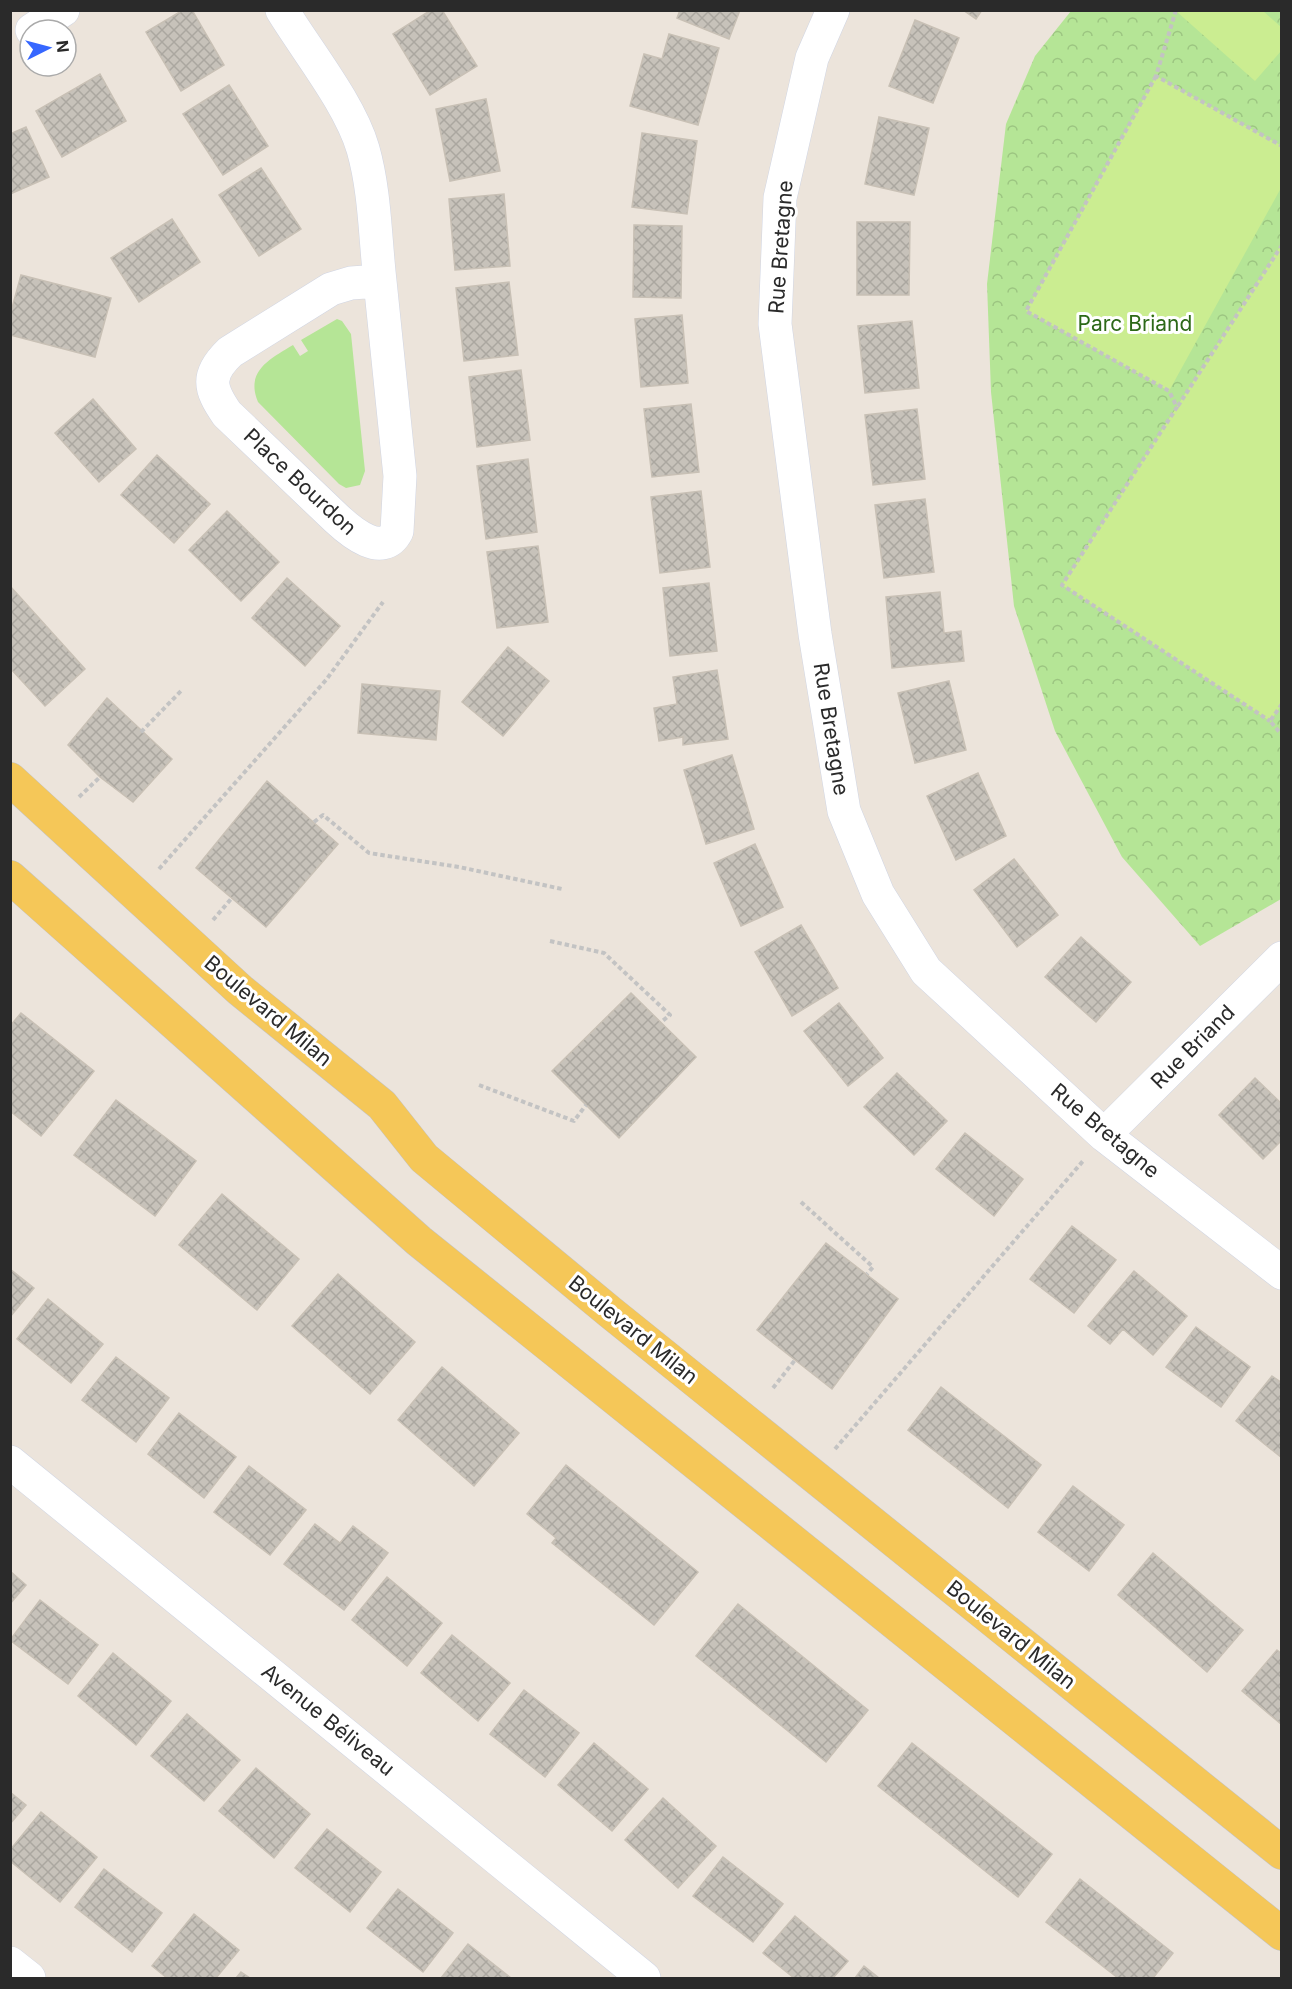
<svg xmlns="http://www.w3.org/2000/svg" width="1292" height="1989" viewBox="0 0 1292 1989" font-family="Inter,sans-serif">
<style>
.grass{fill:#b5e596}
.park{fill:url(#park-crowns)}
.pitch{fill:#cbed91}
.building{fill:url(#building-cross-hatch);stroke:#c8c0b5;stroke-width:1.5}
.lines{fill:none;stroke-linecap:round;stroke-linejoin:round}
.minor-casing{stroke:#d0d5e3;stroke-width:34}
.major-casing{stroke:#c3c3c3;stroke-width:34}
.path{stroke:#c3c3c3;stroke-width:4;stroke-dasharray:4.5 3;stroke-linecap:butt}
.minor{stroke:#fff;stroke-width:33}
.major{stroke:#f5c758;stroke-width:33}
.labels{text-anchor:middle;stroke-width:6;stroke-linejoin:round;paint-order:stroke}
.street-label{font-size:21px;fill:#2a2a2a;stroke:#fff}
.park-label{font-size:21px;fill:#2d6918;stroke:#fff}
</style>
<defs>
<pattern id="park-crowns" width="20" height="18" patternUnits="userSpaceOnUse" patternTransform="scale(1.5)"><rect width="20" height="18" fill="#b5e596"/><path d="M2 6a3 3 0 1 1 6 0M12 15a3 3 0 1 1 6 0" fill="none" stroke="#9cc581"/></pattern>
<pattern id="building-cross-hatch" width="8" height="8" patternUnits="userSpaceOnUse" patternTransform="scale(1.5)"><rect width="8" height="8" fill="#c7c2ba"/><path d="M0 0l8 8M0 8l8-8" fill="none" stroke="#aba7a0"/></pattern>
</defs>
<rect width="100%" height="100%" fill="#ece4db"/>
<path class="grass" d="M337 319 342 321 351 334 365 471 360 485 346 488 339 484 258 402C245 371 270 359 293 345L300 356 308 351 301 340Z"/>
<path class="park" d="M1071 11H1281V899L1200 946 1122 857 1055 731 1014 606 991 392 987 284 1006 124 1035 56Z"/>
<path class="pitch" d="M1176 11H1263L1281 27V51L1255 81Z
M1156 76 1282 146 1281 188 1169 391 1026 311Z
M1281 245 1282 704 1270 721 1062 585Z"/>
<path class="building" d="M183 10H192L224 65 181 91 146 32Z
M431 10H442L477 66 430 95 393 34Z
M680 10H740L729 39 677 18Z
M963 10H982L976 19Z
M915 20 959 38 933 103 889 86Z
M669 34 719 48 698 125 630 106 644 54 662 59Z
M100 74 126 121 62 157 36 111Z
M229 85 268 146 223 175 183 114Z
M486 99 500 171 450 181 436 109Z
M879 117 929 128 914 195 865 184Z
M26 127 49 177 10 194V134Z
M642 133 697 141 687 214 632 207Z
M261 168 301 229 259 256 219 195Z
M504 194 510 266 455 270 449 199Z
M172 219 200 262 139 302 111 258Z
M857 222H910L909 295H857Z
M634 225 682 226 681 298 633 297Z
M21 275 111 298 95 357 10 335V315Z
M509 282 518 355 464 361 456 288Z
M682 315 688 383 641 387 635 319Z
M912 321 919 388 865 393 858 326Z
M521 370 530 440 477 447 469 377Z
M93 399 136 449 99 482 55 433Z
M691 404 699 472 652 477 644 409Z
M917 409 925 479 873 485 865 415Z
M157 455 210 504 174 543 121 495Z
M528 459 537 532 486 539 477 466Z
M701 491 710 567 660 573 651 497Z
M925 499 934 572 884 578 875 505Z
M227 511 279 562 241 601 189 550Z
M538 546 548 622 497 628 487 552Z
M287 578 340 626 305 666 252 618Z
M709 583 717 651 670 656 663 588Z
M10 586 85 669 45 706 10 668Z
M940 592 944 633 961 631 964 661 892 668 886 597Z
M508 647 549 681 503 736 462 702Z
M717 670 728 739 683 745V737L659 741 654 708 677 704 673 677Z
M949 681 966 750 915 763 898 693Z
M362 684 440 691 436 740 358 733Z
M107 698 172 759 133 802 100 777 68 745Z
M732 755 754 829 706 844 684 770Z
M978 773 1006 836 956 860 927 796Z
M267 781 338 844 266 927 196 868Z
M755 844 783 907 741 926 714 863Z
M1014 859 1058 915 1017 947 974 890Z
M801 925 838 988 792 1016 755 952Z
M1081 937 1131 982 1096 1022 1045 977Z
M631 993 696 1057 619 1138 552 1071Z
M839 1003 883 1058 848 1086 804 1031Z
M21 1013 94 1071 41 1136 10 1111V1026Z
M897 1073 947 1121 914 1155 864 1107Z
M1255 1078 1282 1104V1140L1263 1159 1219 1115Z
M116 1100 196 1161 155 1216 74 1155Z
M965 1133 1023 1179 994 1216 936 1169Z
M222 1194 299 1259 257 1310 179 1245Z
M1072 1226 1116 1260 1074 1313 1030 1279Z
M826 1243 898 1299 832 1389 757 1330Z
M10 1269 34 1288 10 1317Z
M1134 1271 1187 1316 1153 1355 1123 1329 1110 1344 1088 1326Z
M338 1274 415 1342 370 1394 292 1326Z
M48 1299 103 1344 71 1383 17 1339Z
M1196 1327 1250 1367 1221 1407 1166 1367Z
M116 1357 169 1398 136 1442 82 1400Z
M442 1367 519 1433 474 1486 398 1420Z
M1272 1376 1282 1383V1458L1236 1421Z
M941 1387 1041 1465 1008 1508 908 1430Z
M179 1413 236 1457 204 1498 148 1454Z
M566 1465 698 1572 654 1625 552 1543 556 1538 527 1514Z
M249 1466 306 1510 270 1555 214 1512Z
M1073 1486 1124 1525 1089 1571 1038 1532Z
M315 1524 340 1543 353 1526 388 1553 344 1610 284 1564Z
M1153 1553 1243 1630 1207 1672 1118 1595Z
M10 1571 26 1585 10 1604Z
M387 1577 442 1623 407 1666 352 1620Z
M40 1600 98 1645 68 1684 10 1640Z
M738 1604 868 1710 826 1762 696 1656Z
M452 1635 510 1683 478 1721 421 1673Z
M1277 1650 1282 1654V1725L1242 1691Z
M113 1653 171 1701 136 1745 78 1696Z
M524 1690 579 1733 545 1777 490 1734Z
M187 1714 240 1760 204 1801 151 1756Z
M594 1743 648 1789 612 1831 558 1785Z
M912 1743 1052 1854 1018 1897 878 1786Z
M256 1768 310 1814 274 1858 219 1811Z
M10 1792 26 1805 10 1824Z
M663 1798 716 1846 678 1888 625 1840Z
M41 1812 97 1857 60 1902 10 1861V1850Z
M327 1829 381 1872 350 1912 295 1868Z
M723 1857 783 1904 753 1942 693 1896Z
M104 1869 162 1913 132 1952 75 1907Z
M1080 1879 1173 1953 1153 1978H1118L1046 1922Z
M398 1889 453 1933 423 1972 367 1928Z
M194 1914 239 1950 216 1978H167L152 1966Z
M795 1916 848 1961 833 1978H794L763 1953Z
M468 1944 511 1978H441Z
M864 1966 879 1978H855Z
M241 1972 250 1978H236Z"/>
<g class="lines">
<g class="minor-casing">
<path id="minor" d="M282 10C307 51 350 104 363 149 375 191 375 237 380 281
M833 10 812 58 780 198 775 324 815 634 844 811 878 894 926 971 1104 1135 1282 1273
M32 30 63 10
M380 281 400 476 397 531C383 559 351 532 337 519L227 414C209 388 206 375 230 352L331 289 351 283Z
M1104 1135 1282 958
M10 1462 644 1978
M10 1963 29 1978"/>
</g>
<g class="major-casing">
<path id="major" d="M10 779 240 990 382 1105 424 1158 610 1312 1282 1853
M10 877 419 1241 1282 1934"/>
</g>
<path class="path" d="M1176 10 1156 76 1282 146
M1156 76 1026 311 1169 391 1177 407 1062 585 1270 721
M1178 406 1282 245
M1282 704 1270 721 1282 735
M141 732 181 691
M79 797 100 777
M314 822 323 815 369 853 459 867 562 889
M159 869 326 680 383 602
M213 920 231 899
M550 941 604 953 670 1015 661 1022
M479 1085 574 1121 586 1105
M801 1202 873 1267 867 1274
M773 1388 795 1360
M835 1449 1083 1161"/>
<use href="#minor" class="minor"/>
<use href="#major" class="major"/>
</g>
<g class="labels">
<g class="street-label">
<text transform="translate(781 247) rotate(-86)" y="7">Rue Bretagne</text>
<text transform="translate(300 482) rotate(43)" y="7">Place Bourdon</text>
<text transform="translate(831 729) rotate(81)" y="7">Rue Bretagne</text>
<text transform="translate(268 1011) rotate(40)" y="7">Boulevard Milan</text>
<text transform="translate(1193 1047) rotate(-45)" y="7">Rue Briand</text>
<text transform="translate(1105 1131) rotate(40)" y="7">Rue Bretagne</text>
<text transform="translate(633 1330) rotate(39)" y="7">Boulevard Milan</text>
<text transform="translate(1011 1635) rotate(39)" y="7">Boulevard Milan</text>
<text transform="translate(328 1720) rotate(39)" y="7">Avenue Béliveau</text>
</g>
<g class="park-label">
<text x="1135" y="331">Parc Briand</text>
</g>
</g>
<rect width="1292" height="1989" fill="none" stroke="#2a2a2a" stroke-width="24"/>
<g transform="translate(48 48) rotate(84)"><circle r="28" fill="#ffffff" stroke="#aaaaaa" stroke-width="1.5"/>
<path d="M0-4.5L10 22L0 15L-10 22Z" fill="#3667ff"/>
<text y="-9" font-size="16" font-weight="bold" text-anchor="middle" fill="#2a2a2a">N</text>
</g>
</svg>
